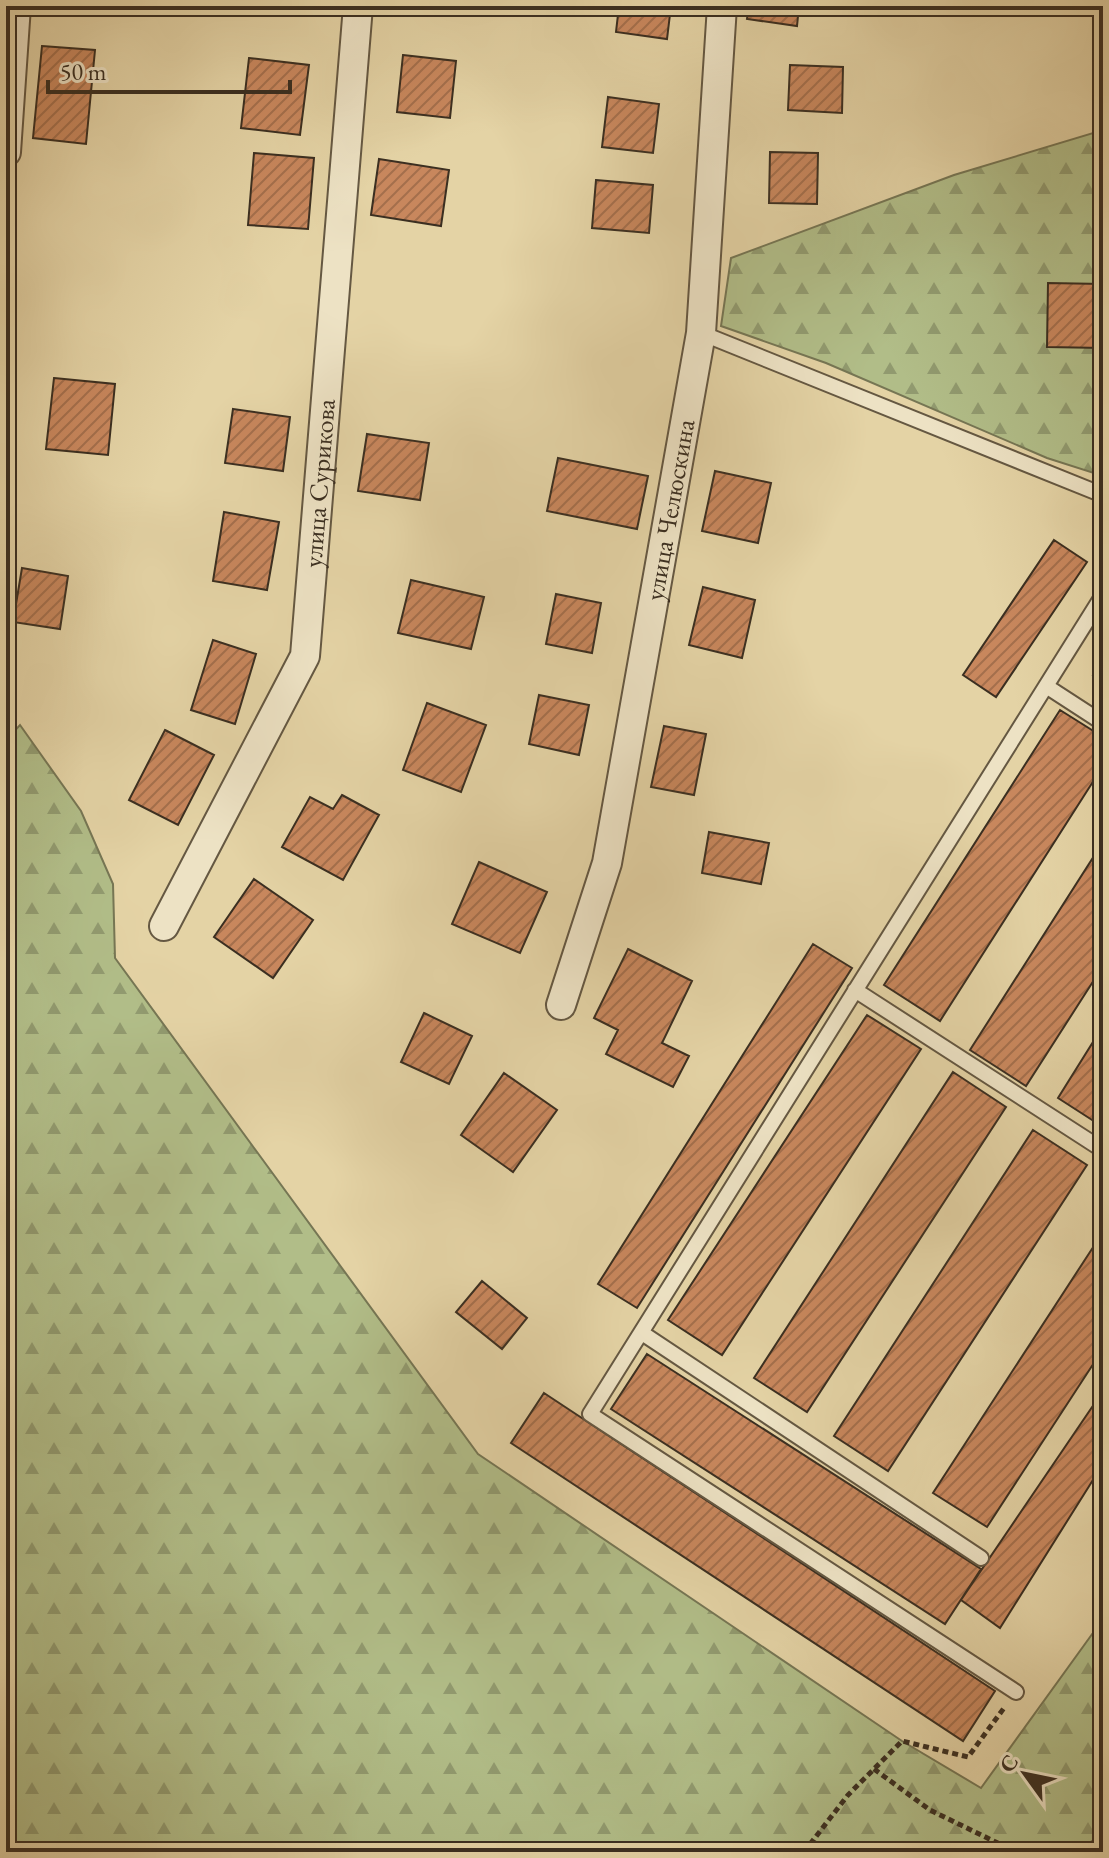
<svg xmlns="http://www.w3.org/2000/svg" width="1109" height="1858" viewBox="0 0 1109 1858" font-family="'EB Garamond',serif">
<style>
.forest{fill:url(#forest-firs);stroke:#767654;stroke-width:2}
.building{fill:url(#building-hatch);stroke:#3b2f21;stroke-width:2}
.lines{fill:none;stroke-linecap:round;stroke-linejoin:round}
.service-casing{stroke:#655842;stroke-width:18}
.minor-casing{stroke:#655842;stroke-width:32}
.path{stroke:#3b2f21;stroke-width:5;stroke-dasharray:6 4;stroke-linecap:butt}
.service{stroke:#ede2c4;stroke-width:14}
.minor{stroke:#ede2c4;stroke-width:28}
.labels{text-anchor:middle;stroke-width:6;stroke-linejoin:round;paint-order:stroke}
.street-label{font-size:26px;fill:#3b2f21;stroke:#ede2c4}
</style>
<defs>
<pattern id="forest-firs" width="22" height="20" patternUnits="userSpaceOnUse" patternTransform="scale(2)"><rect width="22" height="20" fill="#b1bd88"/><path d="M5 1l3.5 6h-7zM16 11l3.5 6h-7z" fill="#919a6f"/></pattern>
<pattern id="building-hatch" width="6" height="6" patternUnits="userSpaceOnUse" patternTransform="scale(2)"><rect width="6" height="6" fill="#c8875d"/><path d="M-1 1l2-2M0 6l6-6M5 7l2-2" fill="none" stroke="#a46f4c"/></pattern>
</defs>
<rect width="100%" height="100%" fill="#e4d3a5"/>
<filter id="stains"><feTurbulence type="fractalNoise" baseFrequency=".0025" numOctaves="4"/><feColorMatrix values="0 0 0 0 .2 0 0 0 0 .09 0 0 0 0 .02 0 0 0 .5 -.17"/></filter>
<radialGradient id="worn" r=".72"><stop offset=".6" stop-color="#630" stop-opacity="0"/><stop offset="1" stop-color="#630" stop-opacity=".3"/></radialGradient>
<path class="forest" d="M1103 130V476L1047 458 826 363 721 326 731 258 954 175Z
M20 725 81 811 113 884 115 958 478 1454 902 1741 981 1788 1103 1619V1852H6V740Z"/>
<path class="building" d="M402 6H458V11Z
M619 6H671L667 39 616 32Z
M749 6H799L797 26 747 19Z
M42 46 95 50 86 144 33 138Z
M403 55 456 61 450 118 397 112Z
M249 58 309 65 300 135 241 128Z
M790 65 843 67 842 113 788 110Z
M608 97 659 104 653 153 602 147Z
M770 152 818 153 817 204 769 203Z
M254 153 314 158 308 229 248 225Z
M379 159 449 170 441 226 371 215Z
M596 180 653 185 649 233 592 228Z
M1048 283 1103 284V348L1047 347Z
M54 378 115 384 108 455 46 449Z
M233 409 290 417 283 471 225 463Z
M367 434 429 443 420 500 358 491Z
M558 458 648 476 637 529 547 511Z
M715 471 771 483 758 543 702 531Z
M224 512 279 522 267 590 213 581Z
M1054 540 1087 562 996 697 963 675Z
M22 568 68 576 60 629 13 622Z
M411 580 484 597 471 649 398 633Z
M703 587 755 600 742 658 689 645Z
M556 594 601 603 592 653 546 644Z
M213 640 256 654 235 724 191 710Z
M1103 660V682L1093 675Z
M539 695 589 705 579 755 529 744Z
M427 703 486 725 461 792 403 770Z
M1060 710 1103 737V766L940 1021 884 985Z
M664 726 706 734 694 795 651 787Z
M165 730 214 755 178 825 129 800Z
M342 795 379 815 343 880 282 847 310 797 333 809Z
M709 832 769 843 761 884 702 873Z
M1103 842V966L1026 1086 970 1050Z
M479 862 547 892 520 953 452 924Z
M254 879 313 920 273 978 214 937Z
M813 944 852 968 637 1308 598 1284Z
M628 949 692 981 662 1043 689 1056 673 1087 606 1054 618 1030 594 1018Z
M424 1013 472 1036 449 1084 401 1062Z
M867 1015 921 1049 722 1355 668 1320Z
M1103 1026V1127L1058 1098Z
M953 1072 1006 1107 807 1412 754 1378Z
M504 1073 557 1110 513 1172 461 1135Z
M1033 1130 1087 1165 888 1471 834 1436Z
M1103 1232V1349L987 1527 933 1493Z
M482 1281 527 1318 502 1349 456 1312Z
M647 1354 981 1569 945 1624 611 1409Z
M1103 1391V1464L1000 1628 961 1600Z
M544 1393 995 1691 963 1741 511 1443Z"/>
<g class="lines">
<g class="service-casing">
<path id="service" d="M701 333 1103 495
M1046 686 1103 723
M855 990 1103 1150
M642 1333 981 1558
M1016 1692 590 1414 1103 595"/>
</g>
<g class="minor-casing">
<g id="minor">
<path d="M6 152 16 6"/>
<path id="s1" d="M164 926 305 656 358 6"/>
<path id="s2" d="M561 1005 607 863 701 333 722 6"/>
</g>
</g>
<path class="path" d="M874 1769 930 1810 1016 1852
M812 1841 828 1852
M804 1852 848 1795 902 1741 968 1757 1004 1708
M1042 1852 1103 1841"/>
<use href="#service" class="service"/>
<use href="#minor" class="minor"/>
</g>
<g class="labels">
<g class="street-label">
<text dy="9" stroke="none"><textPath href="#s1" startOffset="478">улица Сурикова</textPath></text>
<text dy="9" stroke="none"><textPath href="#s2" startOffset="508">улица Челюскина</textPath></text>
</g>
</g>
<rect width="1109" height="1858" fill="none" stroke="#e4d3a5" stroke-width="32"/>
<rect x="8" y="8" width="1093" height="1842" fill="none" stroke="#3b2f21" stroke-width="4"/>
<rect x="16" y="16" width="1077" height="1826" fill="none" stroke="#3b2f21" stroke-width="2"/>
<g transform="translate(1025 1774) rotate(303)" stroke="#ede2c4" stroke-width="6" paint-order="stroke">
<path d="M0-6L14 30L0 20L-14 30Z" fill="#3b2f21"/>
<text y="-12" font-size="22" font-weight="bold" text-anchor="middle" fill="#3b2f21">С</text>
</g>
<path d="M48 80v12h242v-12" fill="none" stroke="#3b2f21" stroke-width="4"/>
<text x="60" y="80" font-size="24" fill="#3b2f21" stroke="#ede2c4" stroke-width="6" paint-order="stroke">50 m</text>
<rect width="100%" height="100%" filter="url(#stains)"/>
<rect width="100%" height="100%" fill="url(#worn)"/>
</svg>
